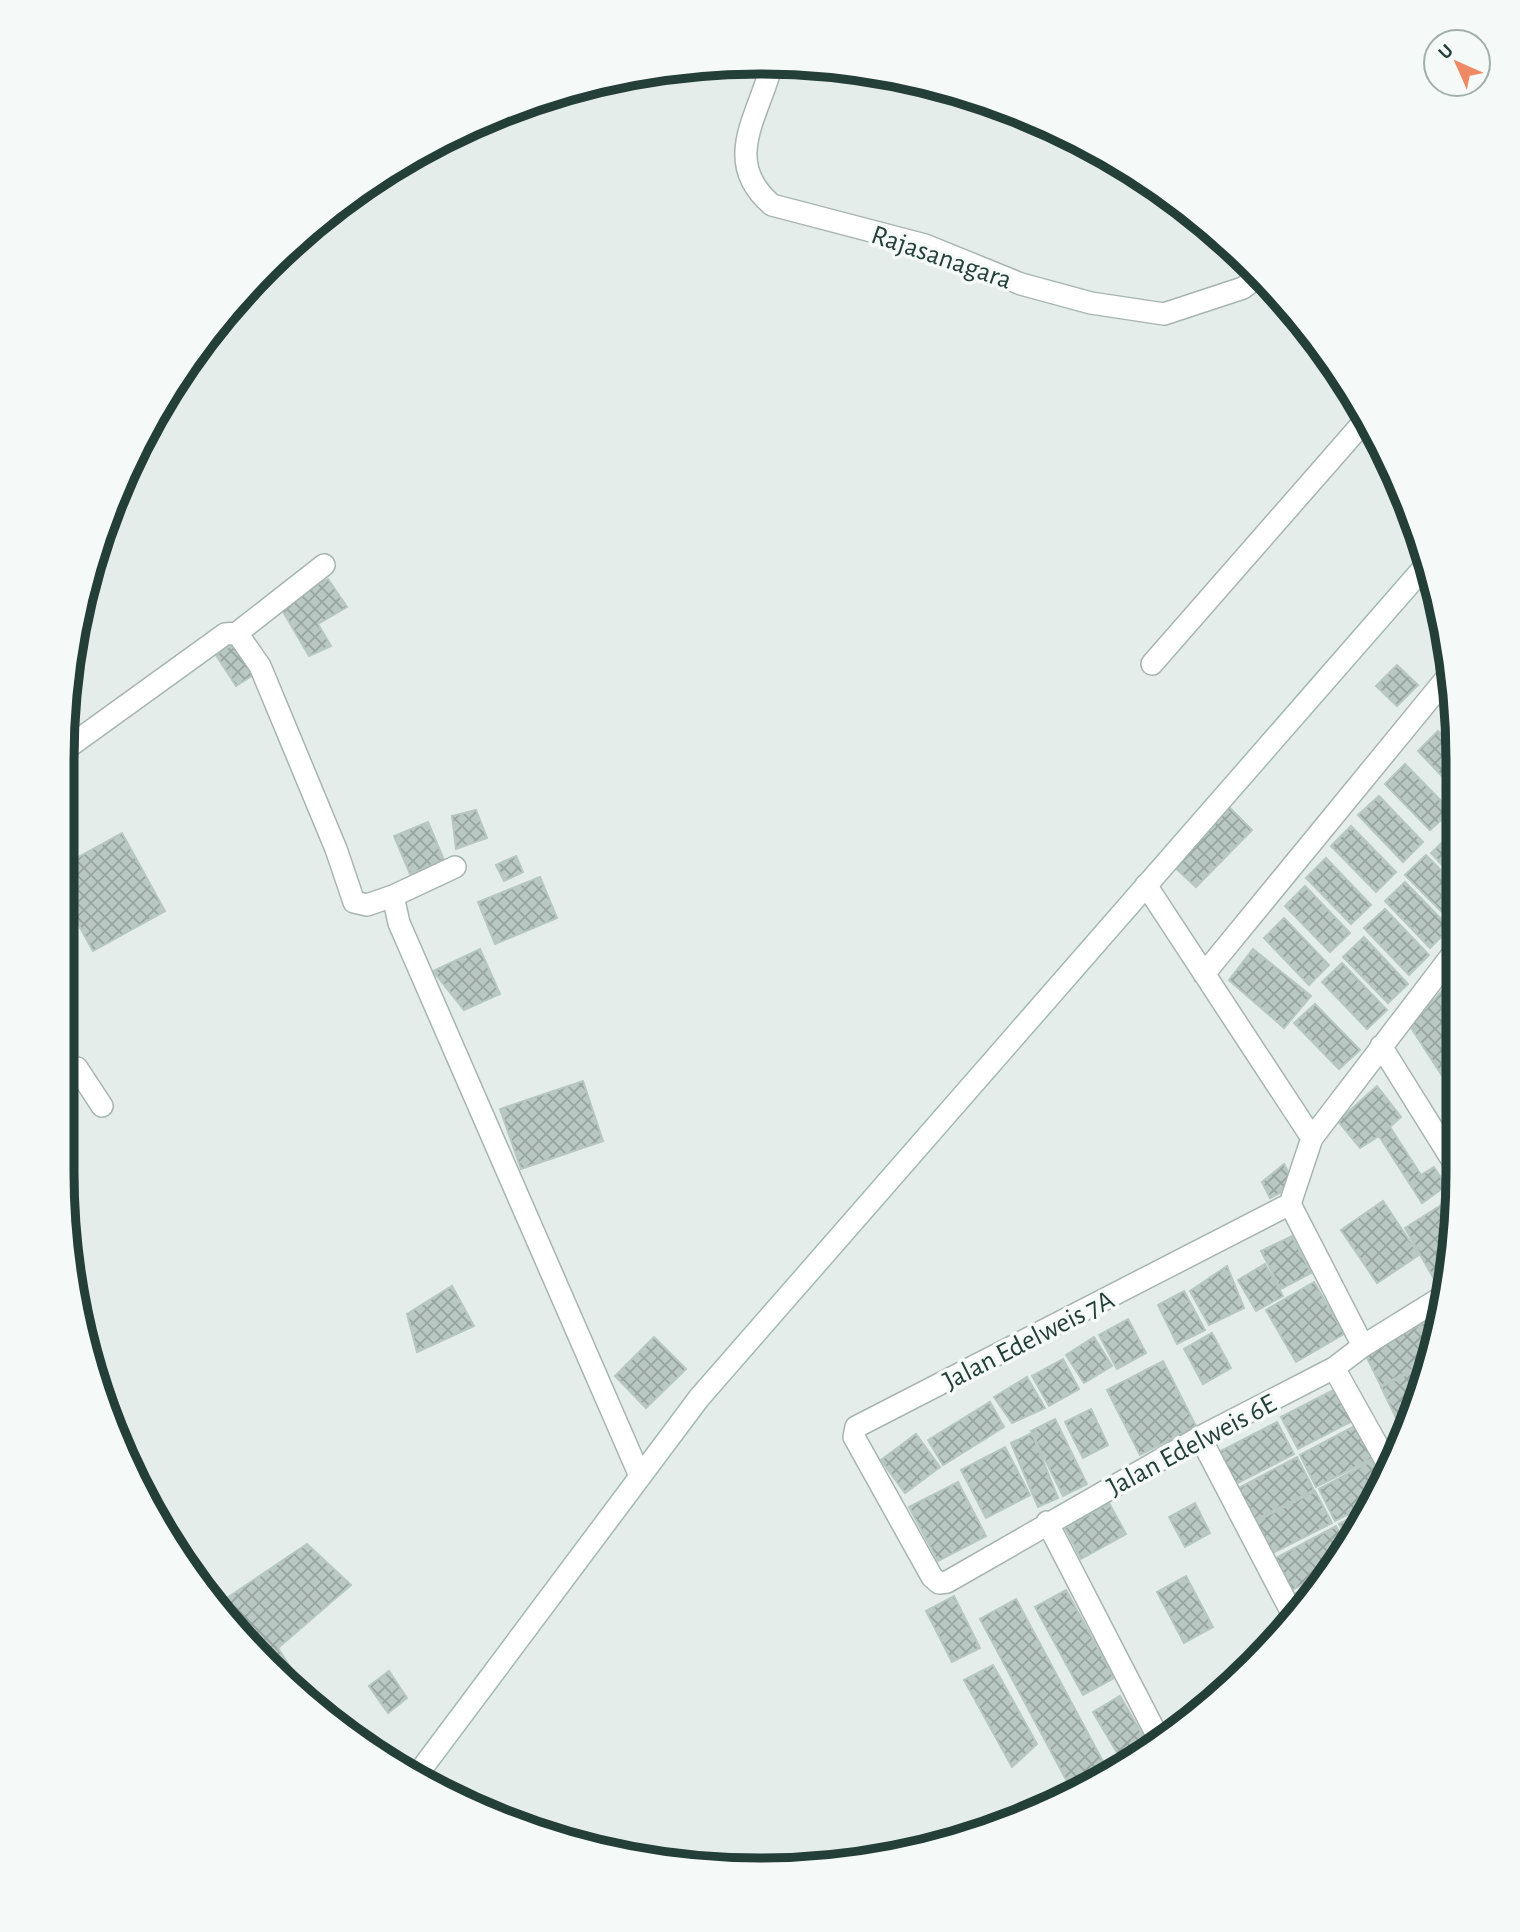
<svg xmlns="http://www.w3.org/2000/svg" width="1520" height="1932" viewBox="0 0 1520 1932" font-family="'Alegreya Sans',sans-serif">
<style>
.building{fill:url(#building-cross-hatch);stroke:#b7c7c1;stroke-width:2}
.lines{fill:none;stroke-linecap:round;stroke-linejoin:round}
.street-casing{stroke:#a7b5b1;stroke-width:24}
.secondary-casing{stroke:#a3b9b2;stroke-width:24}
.street{stroke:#fff;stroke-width:21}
.secondary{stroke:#fff;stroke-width:21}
.labels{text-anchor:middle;stroke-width:7;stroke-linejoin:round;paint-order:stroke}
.street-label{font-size:28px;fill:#243f38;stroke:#f5faf8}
.rim{fill:none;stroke:#243f38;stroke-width:9}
</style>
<defs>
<pattern id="building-cross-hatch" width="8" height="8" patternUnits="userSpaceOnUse" patternTransform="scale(1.75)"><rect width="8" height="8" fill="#bac8c3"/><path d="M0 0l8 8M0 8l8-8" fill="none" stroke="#97a49f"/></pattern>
</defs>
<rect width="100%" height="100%" fill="#e5edea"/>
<path class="building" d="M328 579 347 607 318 624 331 646 309 656 279 605Z
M235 643 255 674 236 686 216 655Z
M1397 665 1418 685 1397 706 1376 686Z
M1457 711V738L1444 724Z
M1438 731 1457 751V792L1418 751Z
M1405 764 1451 811 1430 830 1385 784Z
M1379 796 1423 842 1403 862 1358 815Z
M1225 803 1252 830 1196 887 1168 861Z
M476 810 487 838 456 849 452 816Z
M428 822 444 860 410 874 394 836Z
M1351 826 1396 872 1376 892 1331 846Z
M122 833 165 911 93 951 62 895V866Z
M1451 834 1458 840V882L1431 853Z
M1426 855 1458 888V914L1451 921 1405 875Z
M516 856 523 872 504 881 496 865Z
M1326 858 1371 905 1351 924 1306 878Z
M540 877 557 918 495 944 478 902Z
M1405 882 1450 928 1430 948 1385 901Z
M1305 886 1350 933 1330 952 1285 906Z
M1385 909 1429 955 1409 975 1364 928Z
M1284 918 1329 965 1309 985 1264 938Z
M1364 937 1408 984 1388 1003 1343 957Z
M480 949 500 994 464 1010 433 971Z
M1253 949 1311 996 1284 1028 1229 980Z
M1342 963 1387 1010 1367 1029 1322 982Z
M1453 979 1458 988 1459 1102 1410 1026Z
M1315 1004 1360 1050 1339 1069 1294 1023Z
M583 1081 603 1141 521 1169 500 1109Z
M1377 1086 1401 1117 1390 1127 1421 1175 1434 1167 1446 1186 1422 1203 1379 1136 1360 1148 1338 1121Z
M1284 1164 1295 1185 1270 1198 1262 1182Z
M1457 1195 1449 1271 1434 1279 1405 1228Z
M1383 1201 1419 1255 1377 1283 1341 1230Z
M1292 1236 1311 1273 1281 1289 1261 1251Z
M1265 1264 1283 1296 1256 1311 1238 1280Z
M1227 1266 1244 1308 1209 1325 1190 1291Z
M1314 1282 1344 1334 1296 1362 1266 1310Z
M452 1286 474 1326 417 1352 407 1314Z
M1184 1291 1205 1330 1177 1344 1158 1305Z
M1444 1314 1437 1335 1431 1322Z
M1128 1319 1146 1353 1117 1369 1099 1335Z
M1425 1322 1435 1342 1430 1360 1381 1386 1365 1354Z
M1212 1333 1231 1368 1203 1384 1184 1349Z
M654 1337 686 1369 646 1408 615 1376Z
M1094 1337 1112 1366 1084 1383 1066 1355Z
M1063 1359 1079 1389 1049 1406 1032 1376Z
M1163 1361 1196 1426 1140 1455 1107 1390Z
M1429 1363 1414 1411 1397 1420 1381 1387Z
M1027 1377 1045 1408 1012 1423 994 1397Z
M1341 1386 1358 1418 1298 1449 1281 1417Z
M990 1402 1004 1427 943 1465 928 1440Z
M1091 1409 1108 1445 1083 1458 1065 1422Z
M1413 1415 1407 1435 1401 1422Z
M1055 1419 1087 1484 1063 1496 1031 1431Z
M1277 1422 1294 1454 1234 1485 1217 1453Z
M1360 1423 1377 1456 1316 1487 1300 1455Z
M1032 1433 1058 1498 1038 1507 1011 1443Z
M916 1434 940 1467 905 1493 881 1460Z
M1005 1447 1030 1495 986 1518 961 1470Z
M1297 1457 1314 1490 1253 1521 1237 1489Z
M1379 1457 1387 1474 1372 1502 1335 1521 1319 1489Z
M958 1482 986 1536 938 1561 909 1507Z
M1315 1491 1332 1523 1271 1554 1255 1522Z
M1109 1503 1126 1534 1081 1559 1065 1528Z
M1195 1503 1210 1533 1185 1547 1169 1517Z
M1369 1508 1350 1544 1339 1524Z
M1336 1526 1347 1548 1341 1561 1334 1568 1292 1590 1276 1558Z
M307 1544 351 1585 278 1648 313 1702 266 1666 218 1604Z
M1186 1576 1213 1627 1184 1643 1157 1592Z
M1327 1577 1302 1605 1296 1593Z
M1066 1590 1114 1678 1083 1695 1035 1607Z
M954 1596 980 1648 952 1662 926 1611Z
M1016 1599 1106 1767 1070 1787 980 1619Z
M993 1665 1037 1744 1012 1767 964 1680Z
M389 1671 407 1698 388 1713 369 1686Z
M1238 1678 1221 1697 1220 1698 1215 1688Z
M1120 1696 1150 1748 1125 1766 1093 1712Z
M1106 1767 1112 1775 1083 1788Z"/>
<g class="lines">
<g class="street-casing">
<path id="street" d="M772 64C758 118 721 161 772 205L925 245 1021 284 1091 303 1164 314 1243 288 1260 275
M237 633 324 565
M1152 664 1368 417
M63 751 225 634 237 633 260 666 336 849 354 902 367 905 393 896 399 923 640 1476
M1146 885 1312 1138 1458 947
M393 896 455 867
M1204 974 1449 675
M1381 1046 1459 1171
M62 1065 77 1068 102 1106
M1312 1138 1290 1204 856 1427 854 1437 932 1577 939 1583 947 1582 1200 1437 1334 1368 1363 1346 1447 1294
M1290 1204 1363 1346
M1334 1368 1390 1468
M1200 1437 1293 1615
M1047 1522 1160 1741"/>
</g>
<g class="secondary-casing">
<path id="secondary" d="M414 1779 699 1398 1427 564"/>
</g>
<use href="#street" class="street"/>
<use href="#secondary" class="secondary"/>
</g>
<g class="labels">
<g class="street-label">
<text transform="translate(942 256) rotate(19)" y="10">Rajasanagara</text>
<text transform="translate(1028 1339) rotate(-27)" y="10">Jalan Edelweis 7A</text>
<text transform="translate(1191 1444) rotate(-28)" y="10">Jalan Edelweis 6E</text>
</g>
</g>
<path d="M0 0H1520V1932H0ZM760 74H760A686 686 0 0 1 1446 760V1172A686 686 0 0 1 760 1858H760A686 686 0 0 1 74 1172V760A686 686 0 0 1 760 74Z" fill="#f5faf8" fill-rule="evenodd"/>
<path class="rim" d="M760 74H760A686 686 0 0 1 1446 760V1172A686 686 0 0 1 760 1858H760A686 686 0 0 1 74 1172V760A686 686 0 0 1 760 74Z"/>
<g transform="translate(1457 63) rotate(315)"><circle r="33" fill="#f5faf8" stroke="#a1afab" stroke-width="2"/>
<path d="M0-5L12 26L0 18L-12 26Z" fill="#ed8964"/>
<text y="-10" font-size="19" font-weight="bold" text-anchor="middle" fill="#243f38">U</text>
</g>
</svg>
